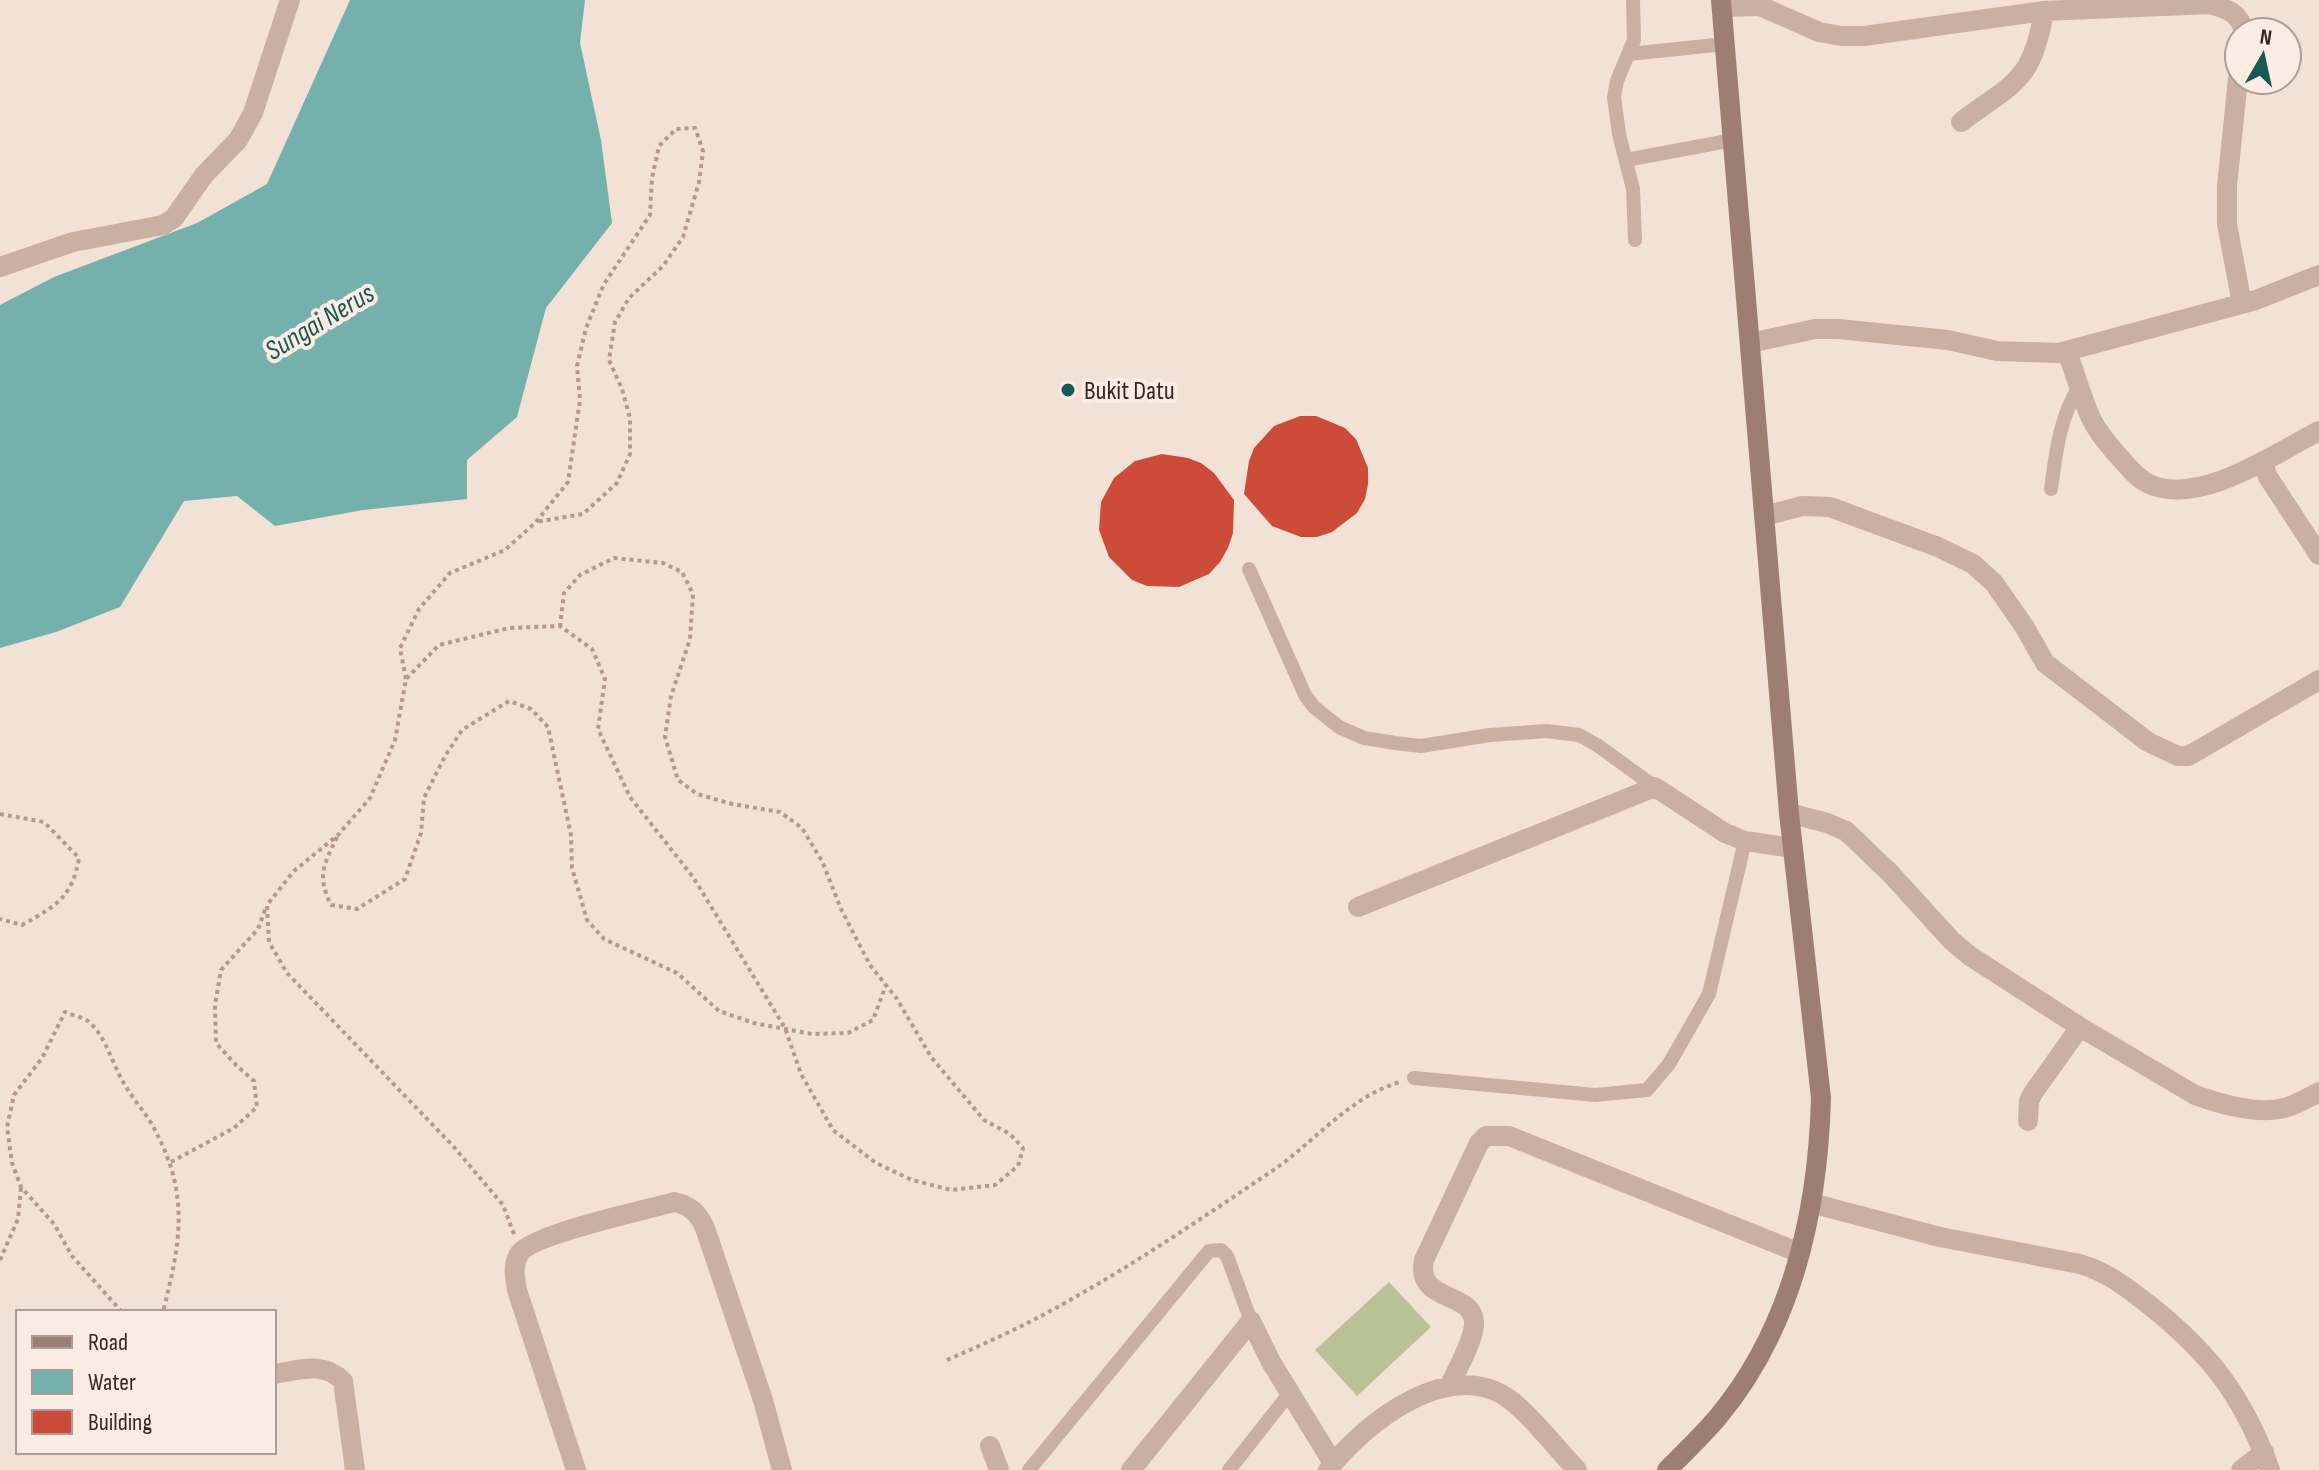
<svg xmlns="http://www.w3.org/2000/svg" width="2319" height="1470" viewBox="0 0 2319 1470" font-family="'Sofia Sans Condensed',sans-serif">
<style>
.green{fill:#b8c296}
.water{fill:#74b1ac}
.building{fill:#cd4c39}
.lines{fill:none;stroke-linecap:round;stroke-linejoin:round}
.path{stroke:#b6998c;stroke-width:4;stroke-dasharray:4 4;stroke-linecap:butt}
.lane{stroke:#cab0a2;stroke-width:14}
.street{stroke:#cab0a2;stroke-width:20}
.secondary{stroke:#9e7e73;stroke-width:20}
.poi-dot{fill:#185855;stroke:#faece2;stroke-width:3}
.labels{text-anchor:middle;stroke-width:8;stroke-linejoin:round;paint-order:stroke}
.poi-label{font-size:26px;fill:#342825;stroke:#faece2;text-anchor:start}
.water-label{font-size:28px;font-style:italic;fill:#185855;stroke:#faece2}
</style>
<rect width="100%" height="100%" fill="#f2e2d6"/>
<path class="green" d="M1389 1282 1431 1327 1357 1396 1315 1350Z"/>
<path class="water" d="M350 0H585L580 43 601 140 612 223 546 308 517 417 467 460V499L363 510 275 526 237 496 184 501 120 607 56 632 0 648V305L54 277 197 223 267 184Z"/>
<path class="building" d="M1300 416H1316L1345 428 1356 439 1368 468V484L1365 499 1357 513 1332 532 1317 537H1301L1272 526 1244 494 1249 461 1254 448 1274 426Z
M1162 454 1188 458 1201 463 1214 473 1234 500 1233 533 1228 548 1220 562 1209 574 1179 587 1147 586 1132 580 1109 557 1099 530 1101 502 1114 478 1135 461Z"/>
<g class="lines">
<path class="path" d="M406 679 400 648 419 609 450 573 505 550 536 522 568 482 580 400 577 366 586 328 604 284 650 215 652 178 659 146 676 129 695 128 703 151 699 182 683 237 663 266 629 298 615 322 609 360 622 389 630 418V454L617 483 583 514 536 522
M0 814 44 822 79 858C72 898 56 906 22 925L0 919
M337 837C323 866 317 876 331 905L357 909 405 879 421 833 424 798 445 756 462 730 509 701 531 709 548 727 571 835 572 868 587 920 604 939 677 973 719 1011 754 1023 812 1034 848 1033 873 1020 886 985
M171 1162 234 1128 257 1107 254 1081 236 1065 216 1043 215 1005 221 970 258 929 266 907
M514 1234 503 1205 453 1146 287 973 269 942 267 905 294 871 338 835 370 798 395 740 406 679 439 645 509 628 560 626 592 649 605 679 598 729 630 797 693 877 785 1028 801 1074 833 1130 876 1163 912 1180 951 1190 995 1185 1018 1166 1023 1148 1010 1134 984 1120 931 1057 897 999 870 965 841 909 822 861 802 828 780 812 732 804 697 794 678 780 665 737 671 696 690 639 693 594 682 572 663 563 614 558 580 575 564 593 560 626
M0 1260 18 1219 21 1187
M122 1312 72 1256 54 1224 21 1187 12 1163 7 1127 14 1095 42 1058 65 1012C72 1015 82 1017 88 1021 107 1037 112 1065 125 1085 134 1101 148 1115 156 1132 190 1197 180 1244 163 1312
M947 1360C979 1346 1011 1332 1041 1316 1122 1273 1199 1220 1275 1169 1315 1141 1351 1096 1400 1082"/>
<path class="lane" d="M1633 0 1634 40 1617 81 1614 97 1619 134 1633 189 1635 240
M1629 54 1725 44
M1626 160 1733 140
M2051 489C2056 453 2059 419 2079 387
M1249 569 1305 695 1314 707 1339 727 1364 738 1395 743 1421 746 1490 735 1547 731 1579 735 1597 745 1655 787
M1414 1078 1595 1095 1647 1090 1669 1064 1709 994 1745 841
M1029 1470 1209 1251 1221 1250 1227 1256 1251 1321
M1229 1470 1289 1394"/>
<path class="street" d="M1722 7 1760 6 1819 32 1841 36H1864L2044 11 2210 4C2228 9 2240 13 2244 32
M2239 69 2227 186V224L2242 304
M1961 122C2014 82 2032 83 2044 11
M0 267 73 242 163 225 174 218 204 175 238 140 253 113 290 0
M1750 343 1815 329H1838L1948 340 1997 351 2059 353 2256 300 2319 275
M2067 352C2075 373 2081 395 2090 416 2097 432 2110 447 2122 460 2130 469 2138 479 2149 484 2199 507 2276 453 2319 431
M2262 462 2268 477 2319 555
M1764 516 1802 506 1830 507 1938 547 1973 564 1994 583 2024 626 2045 663 2148 742 2178 756H2188L2197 751 2319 680
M1789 813 1827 823 1846 831 1891 874 1952 941 1970 956 2080 1027 2195 1095C2220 1104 2257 1115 2284 1108 2296 1105 2308 1098 2319 1092
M1358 907 1655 787 1725 833 1745 841 1793 848
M2028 1121 2029 1101 2033 1093 2080 1027
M1811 1203 1940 1237 2080 1264C2107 1272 2126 1287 2148 1304 2210 1353 2243 1396 2270 1470
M274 1374C300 1370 323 1361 343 1381L355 1470
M1449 1387C1456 1371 1475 1339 1474 1322 1473 1291 1415 1303 1424 1260L1479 1143 1486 1136H1509L1800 1253
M990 1446 999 1470
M576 1470 517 1290C515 1277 512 1266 519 1254 531 1234 646 1210 674 1202 690 1205 698 1213 705 1228L763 1400 782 1470
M1131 1470 1251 1321 1271 1362 1333 1463
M1328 1470C1365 1422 1453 1353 1513 1402 1536 1421 1556 1448 1577 1470
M2241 1470 2264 1452"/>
<path class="secondary" d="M1667 1470C1684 1453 1702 1436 1718 1417 1792 1328 1818 1211 1821 1098L1789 813 1721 0"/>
</g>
<circle class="poi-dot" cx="1068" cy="390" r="8"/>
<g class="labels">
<g class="poi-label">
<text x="1084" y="399">Bukit Datu</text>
</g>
<g class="water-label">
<text transform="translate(319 321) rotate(-31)" y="10">Sungai Nerus</text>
</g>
</g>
<rect x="16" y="1310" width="260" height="144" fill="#faece2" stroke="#ab9e96" stroke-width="2"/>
<rect x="32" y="1336" width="40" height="12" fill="#9e7e73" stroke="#ab9e96" stroke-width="2"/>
<text x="88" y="1350" font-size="24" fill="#342825">Road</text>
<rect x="32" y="1370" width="40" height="24" fill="#74b1ac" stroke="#ab9e96" stroke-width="2"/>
<text x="88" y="1390" font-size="24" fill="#342825">Water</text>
<rect x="32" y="1410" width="40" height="24" fill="#cd4c39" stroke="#ab9e96" stroke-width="2"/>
<text x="88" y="1430" font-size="24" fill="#342825">Building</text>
<g transform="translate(2263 56) rotate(9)"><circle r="38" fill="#faece2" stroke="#ab9e96" stroke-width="2"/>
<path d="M0-6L14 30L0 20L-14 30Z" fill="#185855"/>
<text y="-12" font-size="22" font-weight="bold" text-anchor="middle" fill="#342825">N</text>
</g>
</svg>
